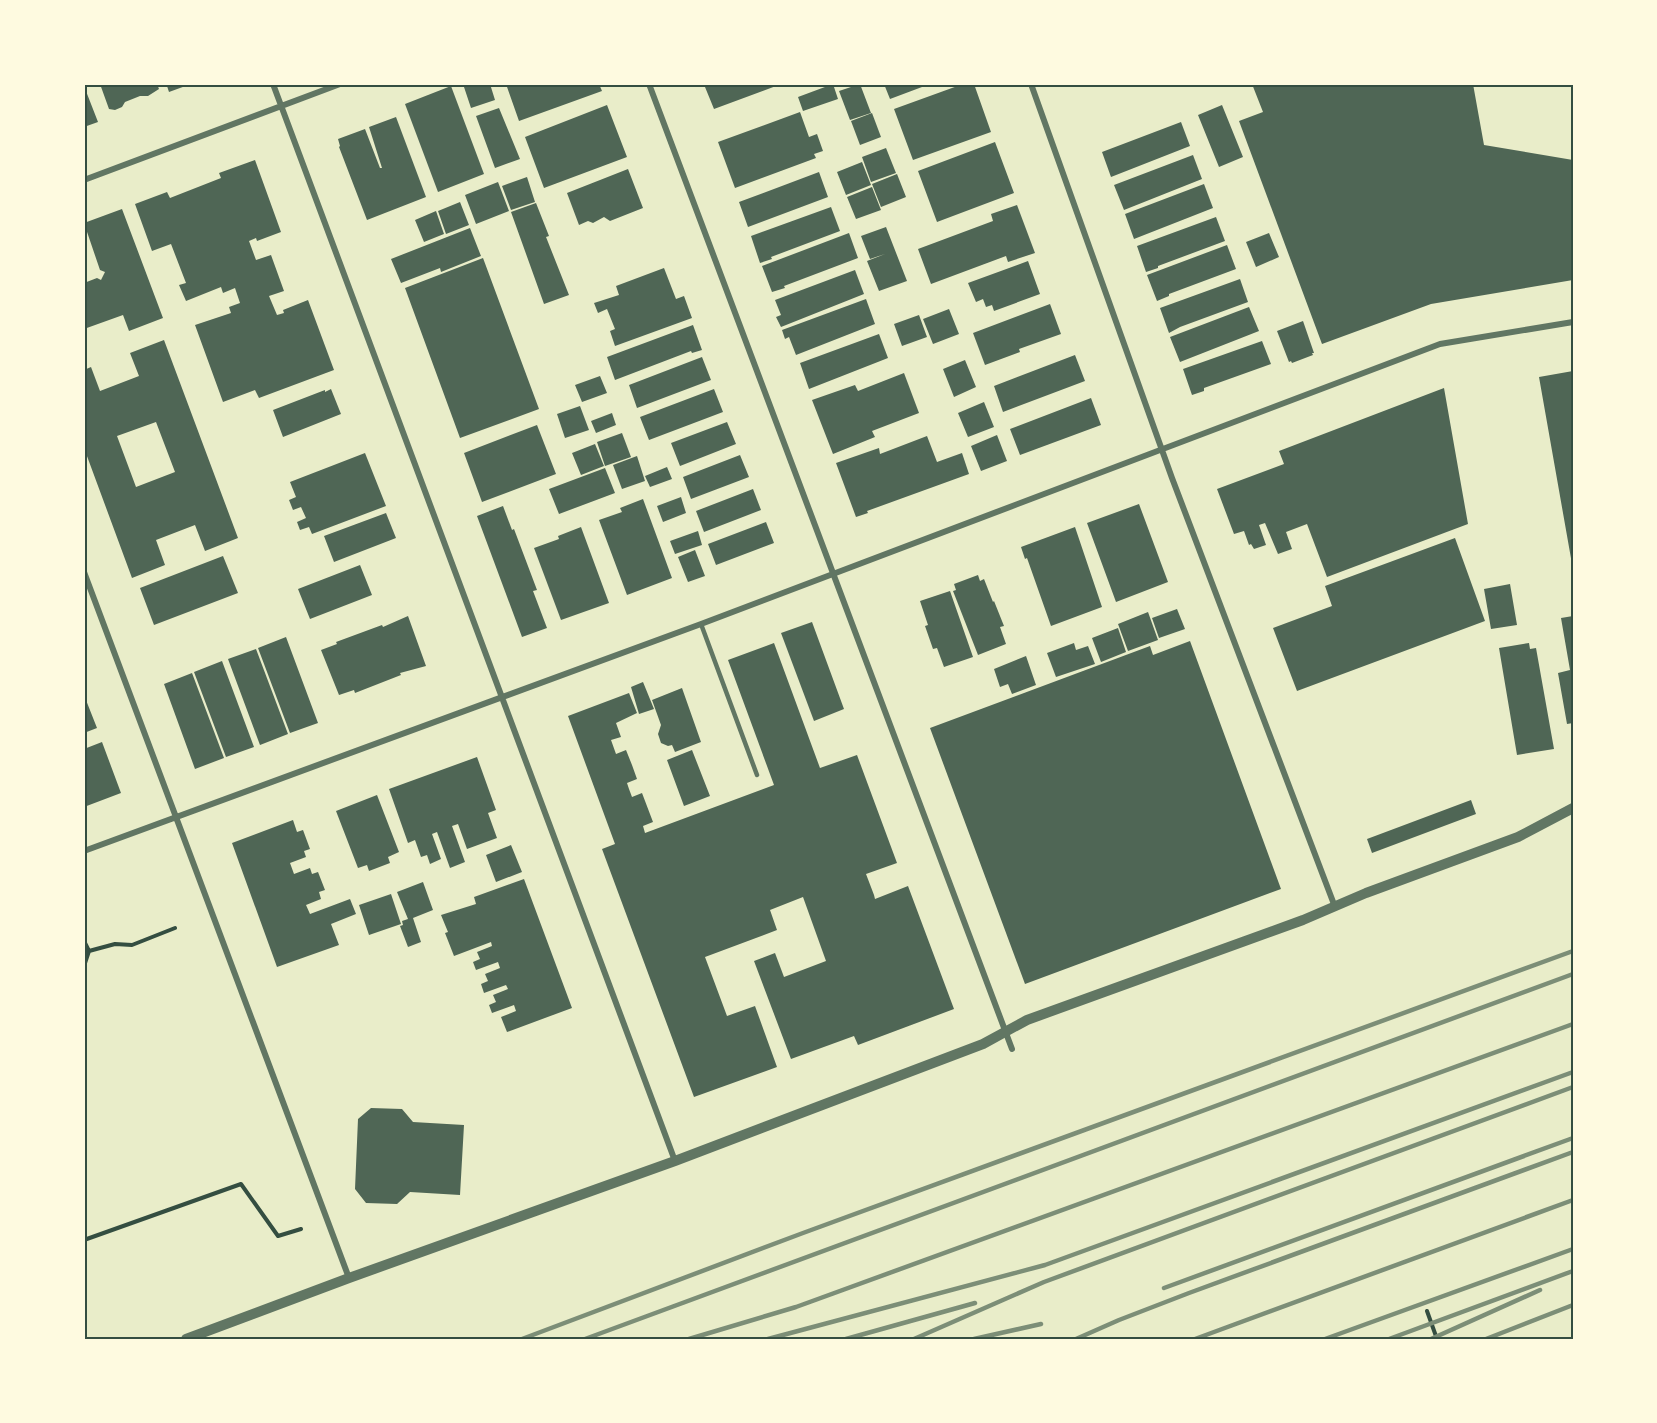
<svg xmlns="http://www.w3.org/2000/svg" width="1657" height="1423" viewBox="0 0 1657 1423" font-family="Arial,sans-serif">
<style>
.building{fill:#4f6655;fill-rule:evenodd}
.lines{fill:none;stroke-linecap:round;stroke-linejoin:round}
.path{stroke:#344e41;stroke-width:4}
.service{stroke:#617663;stroke-width:4.5}
.minor{stroke:#617663;stroke-width:6}
.tertiary{stroke:#617663;stroke-width:10}
.rail{stroke:#7c8e77;stroke-width:4.5}
.neatline{fill:none;stroke:#344e41;stroke-width:2}
</style>
<rect width="100%" height="100%" fill="#e9edc9"/>
<path class="building" d="M100 84H157L159 89 148 96H140L125 102 122 107 115 110 109 109Z
M163 84H191L169 92 167 86 164 87Z
M463 84H490L495 100 471 108Z
M506 84H599L602 91 519 121Z
M714 84H775L776 86 714 109 705 87Z
M833 84 838 99 803 111 798 97Z
M860 84 871 113 850 120 839 91Z
M884 84H930L890 99Z
M963 84H974L991 132 913 160 894 109Z
M1252 84H1473L1484 145 1573 160V280L1431 304 1322 344 1239 121 1263 112Z
M84 86 98 122 84 127Z
M451 86 484 174 438 192 405 104Z
M607 105 627 157 544 188 525 137Z
M1222 105 1243 157 1219 167 1198 115Z
M499 108 520 159 495 168 476 116Z
M800 112 809 137 817 134 823 151 814 154 816 158 735 188 718 142Z
M872 113 881 137 860 145 851 121Z
M396 117 426 197 367 220 339 147 340 146 338 139 365 129 380 168H382L369 127Z
M1181 122 1190 146 1111 177 1102 152Z
M995 142 1014 193 937 222 918 171Z
M886 148 896 173 871 182 862 157Z
M1193 155 1202 179 1124 210 1114 185Z
M255 160 281 232 257 241 256 238 249 241 256 260 271 255 284 291 269 296 277 315 284 313 283 310 308 300 334 370 259 398 255 390 223 402 195 325 231 313 229 307 240 303 235 288 223 293 221 287 186 301 179 285 186 283 171 244 152 251 135 204 167 192 170 198 221 178 219 173Z
M862 162 871 185 846 195 837 172Z
M628 169 643 208 610 221 604 217 593 223 588 221 579 225 567 193Z
M819 172 828 197 748 227 739 202Z
M897 174 906 197 881 207 872 184Z
M527 177 535 202 511 210 502 186Z
M498 182 509 211 476 224 465 195Z
M1204 184 1213 208 1134 239 1125 214Z
M872 187 881 210 856 219 847 197Z
M460 202 469 225 446 234 438 211Z
M536 203 549 236 546 237 569 295 544 304 511 212Z
M1017 205 1035 253 1008 262 1006 256 931 284 918 249 993 221 991 214Z
M831 207 840 231 771 257 772 259 760 263 751 236Z
M122 209 163 318 129 331 123 315 84 329V283L97 278 101 280 105 272 100 270 84 223Z
M436 211 444 234 424 242 415 220Z
M1216 217 1225 241 1158 266V268L1146 272 1137 246Z
M886 227 907 281 879 291 867 261 885 254 870 259 861 236Z
M470 228 481 256 441 272 440 268 401 283 391 259Z
M849 233 858 258 784 286 785 288 772 292 762 266Z
M1269 233 1279 257 1256 267 1246 242Z
M1227 245 1236 269 1169 294V296L1157 301 1147 275Z
M483 258 539 409 460 438 405 288Z
M1028 261 1040 294 994 311 992 305 986 307 983 299 976 302 968 283Z
M664 268 676 299 684 296 692 318 615 346 610 331 615 329 607 309 598 313 594 303 619 295 616 286Z
M855 270 864 294 781 327 776 317 781 315 775 300Z
M1240 279 1248 302 1180 327 1169 333 1160 308Z
M866 299 875 324 796 355 789 337 785 339 782 330Z
M1050 304 1061 334 1019 349 1020 352 985 365 973 333Z
M1249 307 1259 331 1180 362 1170 337Z
M949 309 959 334 933 344 923 319Z
M919 315 927 337 902 346 894 324Z
M1303 321 1314 353H1312L1313 355 1292 363 1291 361 1289 362 1277 331Z
M693 325 702 350 692 353 691 351 615 380 607 357Z
M879 334 888 358 809 389 800 363Z
M164 340 238 538 205 551 195 525 156 540 165 565 132 578 84 448V370L91 367 100 391 139 376 130 353ZM156 422 175 472 136 487 117 436Z
M1262 341 1271 364 1204 388V391L1192 395 1183 369Z
M1075 355 1085 381 1003 412 994 386Z
M702 357 711 380 637 408 629 385Z
M965 360 976 387 954 397 943 369Z
M1573 371V564H1572L1539 377Z
M904 373 919 413 872 431 875 437 833 454 812 400 855 385 858 391Z
M600 376 607 393 582 402 575 385Z
M1444 388 1468 524 1327 577 1307 524 1286 532 1292 549 1278 554 1265 523 1259 525 1266 545 1254 549 1251 544 1249 545 1244 531 1234 534 1217 489 1284 464 1279 451Z
M331 389 341 414 283 437 273 410 325 390V392Z
M714 389 723 412 649 440 640 417Z
M1091 398 1101 425 1020 455 1010 429Z
M984 402 994 427 968 437 958 413Z
M580 406 589 430 565 438 557 414Z
M612 413 616 425 596 433 591 421Z
M727 422 736 444 680 466 671 443Z
M537 425 556 474 482 502 464 453Z
M622 433 631 457 605 466 597 442Z
M997 435 1007 461 981 471 971 446Z
M927 436 937 462 962 453 969 474 867 511 868 513 856 517 836 463 879 448 880 454Z
M595 444 604 466 581 475 572 453Z
M365 453 386 506 312 534 309 527 300 530 297 522 306 518 301 507 293 510 289 500 296 497 290 482Z
M740 455 749 477 691 499 683 477Z
M637 456 645 481 622 489 613 465Z
M667 467 672 479 650 487 645 476Z
M605 468 615 493 559 514 549 489Z
M753 489 761 510 704 532 696 511Z
M681 497 686 513 663 522 657 506Z
M643 499 672 578 627 595 599 520 622 512 620 508Z
M1139 504 1168 582 1116 602 1087 523Z
M503 506 512 530 514 529 537 590 533 591 547 628 522 637 477 516Z
M386 513 396 538 334 562 324 536Z
M766 522 774 543 716 565 708 544Z
M581 527 609 603 561 620 534 548 559 539 558 536Z
M1075 527 1102 607 1051 626 1027 558 1025 559 1021 547Z
M698 531 702 545 675 554 670 541Z
M1455 538 1485 621 1297 691 1273 628 1332 606 1325 586Z
M695 550 705 576 688 582 678 557Z
M223 556 238 593 154 625 140 588Z
M360 565 372 595 310 619 298 589Z
M978 575 980 581 984 579 993 602 994 601 1004 626 1000 627 1006 644 978 655 953 591 956 590 954 584Z
M1510 584 1517 625 1491 629 1484 589Z
M950 591 973 657 944 667 937 648 933 649 925 626 928 625 920 601Z
M1177 609 1185 629 1159 638 1152 618Z
M1148 612 1158 640 1128 651 1118 624Z
M408 616 426 666 400 673 401 675 355 693 354 690 339 695 321 650 337 644 336 642 382 625 383 627Z
M1573 616V723L1567 724 1558 673 1570 670 1561 618Z
M812 622 844 709 814 721 781 633Z
M1118 628 1126 652 1101 662 1092 638Z
M286 637 318 723 290 733 258 648Z
M1190 641 1281 889 1025 984 930 728 1150 646 1153 655Z
M774 643 820 768 857 755 897 863 866 874 874 895 875 899 908 886 954 1009 858 1045 854 1036 791 1059 754 961 775 953 784 977 826 961 803 897 770 910 777 930 705 957 727 1016 755 1006 777 1067 694 1097 602 849 615 844 568 716 629 693 637 713 616 723 621 737 611 740 616 754 626 750 632 765 637 779 627 783 629 789 632 797 642 793 653 822 643 826 645 833 774 785 728 660Z
M1074 643 1076 650 1088 646 1095 664 1056 677 1047 653Z
M1529 643 1530 649 1536 648 1554 749 1517 755 1499 648Z
M256 649 288 734 260 745 228 659Z
M1026 656 1036 685 1012 694 1008 684 1000 687 994 669Z
M222 661 254 747 226 757 194 672Z
M192 673 224 758 195 769 164 684Z
M643 682 654 709 639 714 631 687Z
M682 688 701 742 675 752 672 745 668 746 661 743 658 734 661 725 652 700Z
M84 695 97 728 84 733Z
M102 742 121 793 84 807V749Z
M692 750 710 796 684 806 667 760Z
M477 757 496 810 488 813 497 838 467 849 458 824 452 826 465 862 450 868 437 832 432 834 441 859 430 864 427 855 421 857 415 840 408 843 389 789Z
M377 795 399 852 388 857 390 863 369 871 367 865 358 868 336 811Z
M1471 800 1476 814 1372 853 1367 839Z
M293 820 297 832 303 830 310 849 304 851 306 857 290 863 294 874 310 868 312 874 318 872 325 890 319 892 321 899 306 905 310 914 350 899 356 914 331 924 339 945 277 967 232 843Z
M511 845 522 872 496 882 486 855Z
M524 879 572 1008 507 1032 501 1017 516 1011 514 1005 492 1013 489 1005 496 1002 493 995 508 989 506 985 484 993 481 984 488 981 485 974 500 968 498 962 476 970 473 962 480 959 477 952 492 946 491 942 454 956 445 933 448 932 441 915 476 904 474 897Z
M423 882 433 910 413 918 421 942 408 947 400 926 403 925 402 921 408 919 397 892Z
M391 894 401 924 369 935 359 905Z
M371 1108 402 1109 413 1122 464 1125 460 1195 410 1192 397 1204 366 1203 355 1189 358 1119Z"/>
<g class="lines">
<path class="path" d="M84 941 89 951 115 944 132 945 175 928
M84 966 89 951
M84 1240 241 1184 278 1236 301 1229
M1427 1311 1437 1339"/>
<path class="service" d="M701 624 757 775"/>
<path class="minor" d="M273 84 675 1161
M649 84 1012 1049
M1031 84 1172 478 1335 907
M84 180 340 84
M84 572 349 1278
M84 851 701 624 1440 344 1573 322"/>
<path class="tertiary" d="M186 1339 349 1278 675 1161 983 1044 1027 1020 1303 920 1366 893 1518 837 1573 808"/>
<path class="rail" d="M1164 1288 1573 1138
M522 1339 803 1233 1573 951
M585 1339 1573 974
M689 1339 796 1307 1573 1024
M768 1339 1045 1265 1573 1072
M846 1339 975 1303
M914 1339 1044 1282 1573 1087
M974 1339 1041 1324
M1076 1339 1119 1320 1189 1293 1573 1152
M1195 1339 1573 1200
M1325 1339 1573 1249
M1389 1339 1573 1271
M1431 1339 1540 1290
M1486 1339 1573 1305"/>
</g>
<rect width="1657" height="1423" fill="none" stroke="#fefae0" stroke-width="171"/>
<rect x="86" y="86" width="1486" height="1252" class="neatline"/>
</svg>
